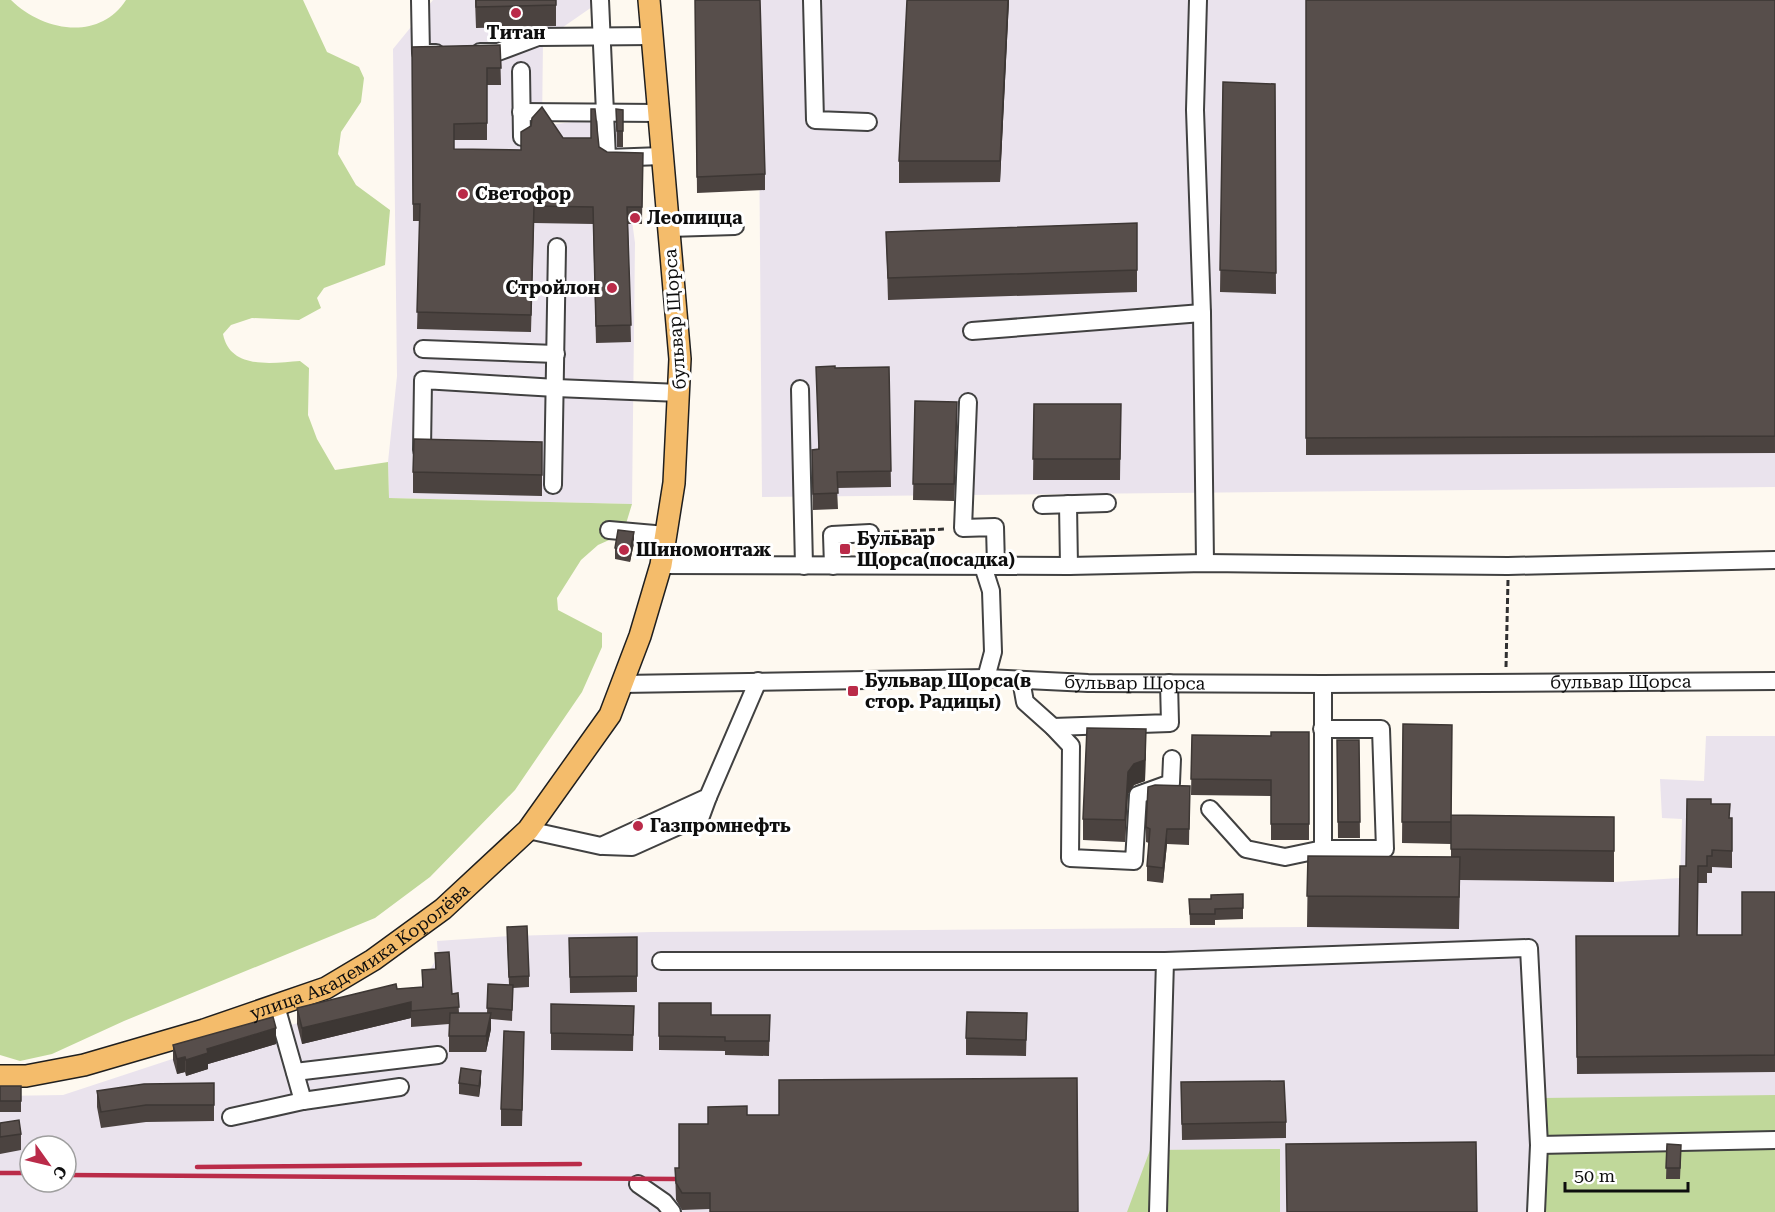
<svg xmlns="http://www.w3.org/2000/svg" width="1775" height="1212" viewBox="0 0 1775 1212" font-family="'Roboto Serif',serif">
<style>
.industrial{fill:#eae3ed;fill-rule:evenodd}
.forest{fill:#c0d89a}
.lines{fill:none;stroke-linecap:round;stroke-linejoin:round}
.minor-casing{stroke:#414141;stroke-width:20}
.major-casing{stroke:#1f1f1f;stroke-width:24}
.path{stroke:#303030;stroke-width:3;stroke-dasharray:6 3;stroke-linecap:butt}
.minor{stroke:#fff;stroke-width:16}
.major{stroke:#f4bc6b;stroke-width:21}
.rail{stroke:#ba2b49;stroke-width:4.5}
.wall{fill:#4b4340}
.shaded-wall{fill:#3d3734}
.building{fill:#574e4b;stroke:#3d3734;stroke-width:1.5}
.poi-dot{fill:#ba2b49;stroke:#fff;stroke-width:2}
.labels{text-anchor:middle;stroke-width:6;stroke-linejoin:round;paint-order:stroke}
.poi-label{font-size:18px;font-weight:bold;fill:#0e0e0e;stroke:#fff;text-anchor:start}
.street-label{font-size:18px;fill:#0e0e0e;stroke:#fff}
</style>
<rect width="100%" height="100%" fill="#fef9f0"/>
<path class="industrial" d="M433 0H602L543 41 542 126 618 116 635 243 632 504 389 498 388 462 397 376 393 49Z
M758 0H1775V487L762 497Z
M1706 736H1775V1212H0V1096L63 1095 218 1044 417 992 438 956 437 941 510 936 652 932 1307 927 1459 888 1451 846 1614 848V882L1680 878 1682 819 1662 818 1660 779 1704 781ZM30 1146H66V1182H30Z"/>
<path class="forest" d="M0 0H11C42 31 99 42 126 0H303L327 52 359 67 364 78 361 102 341 132 338 154 356 185 390 210 385 265 324 288 317 298 321 308 299 320 252 318 231 325 223 334C230 370 272 363 300 361L309 368 308 415 317 439 335 470 388 462 389 498 632 504 625 527 618 536 598 545 581 560 557 598 558 610 602 633V647L582 692 515 790 430 877 375 918 124 1021 52 1054 20 1061 0 1055Z
M1775 1095V1212H1546L1543 1098Z
M1280 1149V1212H1127L1150 1150Z"/>
<g class="lines">
<g class="minor-casing">
<g id="minor">
<path d="M420 0 421 53H436"/>
<path d="M600 0 607 158 662 156"/>
<path d="M812 0 815 120 868 122"/>
<path d="M1198 0 1195 110 1202 313 1205 563"/>
<path d="M480 52H498L538 37 652 36"/>
<path d="M521 71 522 137"/>
<path d="M521 112 659 113"/>
<path d="M669 228 735 226"/>
<path d="M972 331 1202 313"/>
<path d="M423 349 556 354"/>
<path d="M800 389 804 566"/>
<path d="M968 402 963 528 995 527 996 566"/>
<path d="M422 450 423 380 556 388 680 393"/>
<path d="M553 485 557 247"/>
<path d="M1068 504 1069 566"/>
<path d="M1042 505 1107 503"/>
<path d="M609 530 666 535"/>
<path d="M661 565 1069 566 1205 563 1508 566 1775 560"/>
<path d="M833 566 832 535 870 533"/>
<path d="M983 566 991 591 993 652 986 678"/>
<path d="M1021 680 1025 702 1053 727 1071 746 1070 858 1134 861 1138 795 1171 783 1172 759"/>
<path id="s1" d="M622 684 986 678 1088 683 1323 684 1775 681"/>
<path d="M1323 684V849"/>
<path d="M1053 727 1170 723 1169 683"/>
<path d="M1210 809 1246 849 1285 857 1323 849H1385L1381 729H1322"/>
<path d="M528 830 601 846 708 797 758 681"/>
<path d="M604 846 632 847 701 816 708 797"/>
<path d="M661 961H1165L1529 948 1539 1145 1536 1212"/>
<path d="M276 1006 303 1101 400 1087"/>
<path d="M295 1072 438 1055"/>
<path d="M231 1117 303 1101"/>
<path d="M1539 1145 1775 1140"/>
<path d="M638 1184 664 1202 672 1212"/>
<path d="M1158 1212 1165 961"/>
</g>
</g>
<g class="major-casing">
<g id="major">
<path id="s2" d="M0 1076H26L84 1065 204 1030 326 988 373 960 443 909 528 830 610 715 640 636 661 565 674 483 680 359 649 0"/>
</g>
</g>
<path class="path" d="M884 532 946 529
M1506 667 1508 580"/>
<use href="#minor" class="minor"/>
<use href="#major" class="major"/>
<path class="rail" d="M197 1167 580 1164
M0 1173H30
M66 1175 679 1179"/>
</g>
<path class="wall" d="M475 0H556V26L476 28Z
M695 0 765 174V190L697 193Z
M907 0H1009L1000 182 899 183V161Z
M1306 0H1775V453L1306 455Z
M500 45 501 85H487V140H454V149L521 150 563 138 599 147 607 152 643 153 642 224H628L631 342 596 343 593 224 534 223 531 332 417 329 420 221H413L412 47Z
M1223 82 1275 84 1276 294 1220 292Z
M616 109 623 110V147H617Z
M1137 223V292L888 300 886 232Z
M889 367 891 487 837 488 838 509 813 510 812 450 818 449 835 368Z
M915 401 957 418 954 501 913 500Z
M1034 404H1121L1120 480H1033Z
M542 464V496L413 493V472Z
M634 543 630 562 615 559V548Z
M1403 724 1452 725 1451 844 1402 843Z
M1309 732V840H1271V796L1191 795 1192 735 1271 736Z
M1337 740H1359L1360 838H1338Z
M1146 751 1145 781 1134 785 1128 794 1125 842 1083 840V819Z
M1190 786 1189 845 1167 844 1163 883 1147 881V866L1149 843 1146 842V827Z
M1711 804 1730 818H1732V868L1712 867V873H1707V883H1698L1697 935H1742L1775 892V1072L1577 1074 1576 936H1679Z
M1451 815 1614 817V882L1460 880 1459 929 1307 927 1308 856 1451 857Z
M1243 894V919L1215 920V925H1190L1189 899H1211Z
M637 937V992L570 993 569 938Z
M507 938 529 976V987L513 988 512 1021 491 1019V1029L486 1052H449V1024L411 1027V1018L302 1044 297 1024V1008L397 989 422 987V970L435 969V953L452 994 458 993 459 1013H487L488 984 509 985Z
M659 1003 711 1015H770L769 1056 725 1055V1051L659 1050Z
M551 1004 634 1006 633 1051 551 1050Z
M1027 1013 1026 1056 966 1055V1038Z
M276 1044 208 1064V1069L186 1076 185 1072 177 1074 173 1060V1045Z
M524 1048 522 1126H501V1109Z
M1077 1078 710 1209 682 1210 676 1200 675 1168H679L708 1124 747 1115H779Z
M481 1082 479 1097 459 1094V1083Z
M1181 1082 1286 1122V1138L1182 1140Z
M214 1083V1121L146 1122 101 1128 97 1107V1091Z
M0 1086H21V1112H0Z
M0 1123 21 1134V1150L0 1154Z
M1667 1144 1681 1156 1680 1179H1666Z"/>
<path class="shaded-wall" d="M1008 0H1009L1000 182V161Z
M957 402V418L954 501V484Z
M634 532V543L630 562V551Z
M1146 729 1145 781 1134 785 1128 794 1125 842V820L1128 772Z
M1167 829V844L1163 883V868Z
M411 1002V1018L302 1044V1028Z
M491 1013V1029L486 1052V1036Z
M276 1028V1044L208 1064V1069L186 1076V1060L207 1049Z
M185 1057V1072L177 1074V1059Z
M481 1071V1082L479 1097V1086Z"/>
<path class="building" d="M476 0H556V5L476 7Z
M695 0H760L765 174 697 177Z
M907 0H1008L1000 161H899Z
M1306 0H1775V436L1306 438Z
M500 45 501 68H487V123L454 124V149L521 150V132L531 126 532 118 542 107 563 138H591V109H595L599 147 607 152 643 153 642 207H627L631 325 596 326 593 207 534 206 531 315 417 312 420 204H413L412 47Z
M1223 82 1275 84 1276 273 1220 270Z
M616 109 623 110V131H617Z
M1137 223V270L888 278 886 232Z
M835 366V368L889 367 891 471 837 472 838 493 813 494 812 450 819 449 816 367Z
M915 401 957 402 954 484H913Z
M1034 404H1121L1120 459H1033Z
M414 439 542 442V475L413 472Z
M618 530 634 532 630 551 615 548Z
M1403 724 1452 725 1451 822H1402Z
M1087 728 1146 729 1145 760 1134 764 1128 772 1125 820 1083 819Z
M1271 732H1309V824H1271V780L1191 779 1192 735 1271 736Z
M1337 740H1359L1360 822H1338Z
M1155 785 1190 786 1189 829H1167L1163 868 1147 866 1150 829 1146 827 1148 787Z
M1687 799H1711V804H1730L1729 818H1732V851L1712 850V856H1707V866H1698L1697 935H1742V892H1775V1055L1577 1057 1576 936H1679L1680 866H1686Z
M1451 815 1614 817V851L1451 849Z
M1308 856 1460 857 1459 897 1307 896Z
M1243 894V908L1215 909V914H1190L1189 899H1211V895Z
M527 926 529 976 509 977 507 927Z
M637 937V976L570 977 569 938Z
M449 952 452 994 458 993 459 1007 411 1011V1002L302 1028 297 1008 396 984 397 989 423 987 422 970 436 969 435 953Z
M488 984 513 985 512 1010 487 1008Z
M659 1003H711V1015H770L769 1041H725V1037L659 1036Z
M551 1004 634 1006 633 1035 551 1033Z
M967 1012 1027 1013 1026 1040 966 1038Z
M450 1013H491L486 1036H449Z
M273 1017 276 1028 207 1049 208 1053 186 1060 185 1057 177 1059 173 1045Z
M504 1031 524 1032 522 1110 501 1109Z
M461 1068 481 1071 479 1086 459 1083Z
M1077 1078 1078 1212H710V1193H682L676 1183 675 1168H679V1124H708V1107L747 1106V1115H779V1080Z
M1284 1081 1286 1122 1182 1124 1181 1082Z
M214 1083V1105H146L101 1112 97 1091 144 1084Z
M0 1086H21V1101H0Z
M19 1120 21 1134 0 1137V1123Z
M1476 1142 1477 1212H1287L1286 1144Z
M1667 1144 1681 1145 1680 1168H1666Z"/>
<g class="poi-dot">
<circle cx="516" cy="13" r="6"/>
<circle cx="463" cy="194" r="6"/>
<circle cx="635" cy="218" r="6"/>
<circle cx="612" cy="288" r="6"/>
<rect x="839" y="543" width="12" height="12" rx="3"/>
<circle cx="624" cy="550" r="6"/>
<rect x="847" y="685" width="12" height="12" rx="3"/>
<circle cx="638" cy="826" r="6"/>
</g>
<g class="labels">
<g class="poi-label">
<text x="516" y="39" text-anchor="middle">Титан</text>
<text x="475" y="200">Светофор</text>
<text x="647" y="224">Леопицца</text>
<text x="600" y="294" text-anchor="end">Стройлон</text>
<text x="857" y="545">Бульвар<tspan x="857" dy="21">Щорса(посадка)</tspan></text>
<text x="636" y="556">Шиномонтаж</text>
<text x="865" y="687">Бульвар Щорса(в<tspan x="865" dy="21">стор. Радицы)</tspan></text>
<text x="650" y="832">Газпромнефть</text>
</g>
<g class="street-label">
<text transform="translate(675 319) rotate(-94)" y="6">бульвар Щорса</text>
<text dy="6" stroke="none"><textPath href="#s1" startOffset="513">бульвар Щорса</textPath></text>
<text dy="6" stroke="none"><textPath href="#s1" startOffset="999">бульвар Щорса</textPath></text>
<text dy="6" stroke="none"><textPath href="#s2" startOffset="386">улица Академика Королёва</textPath></text>
</g>
</g>
<g transform="translate(48 1164) rotate(124)"><circle r="28" fill="#ffffff" stroke="#9f9f9f" stroke-width="1.5"/>
<path d="M0-4.5L10 22L0 15L-10 22Z" fill="#ba2b49"/>
<text y="-9" font-size="16" font-weight="bold" text-anchor="middle" fill="#0e0e0e">С</text>
</g>
<path d="M1565 1182v9h123v-9" fill="none" stroke="#0e0e0e" stroke-width="3"/>
<text x="1574" y="1182" font-size="18" fill="#0e0e0e" stroke="#ffffff" stroke-width="4.5" paint-order="stroke">50 m</text>
</svg>
